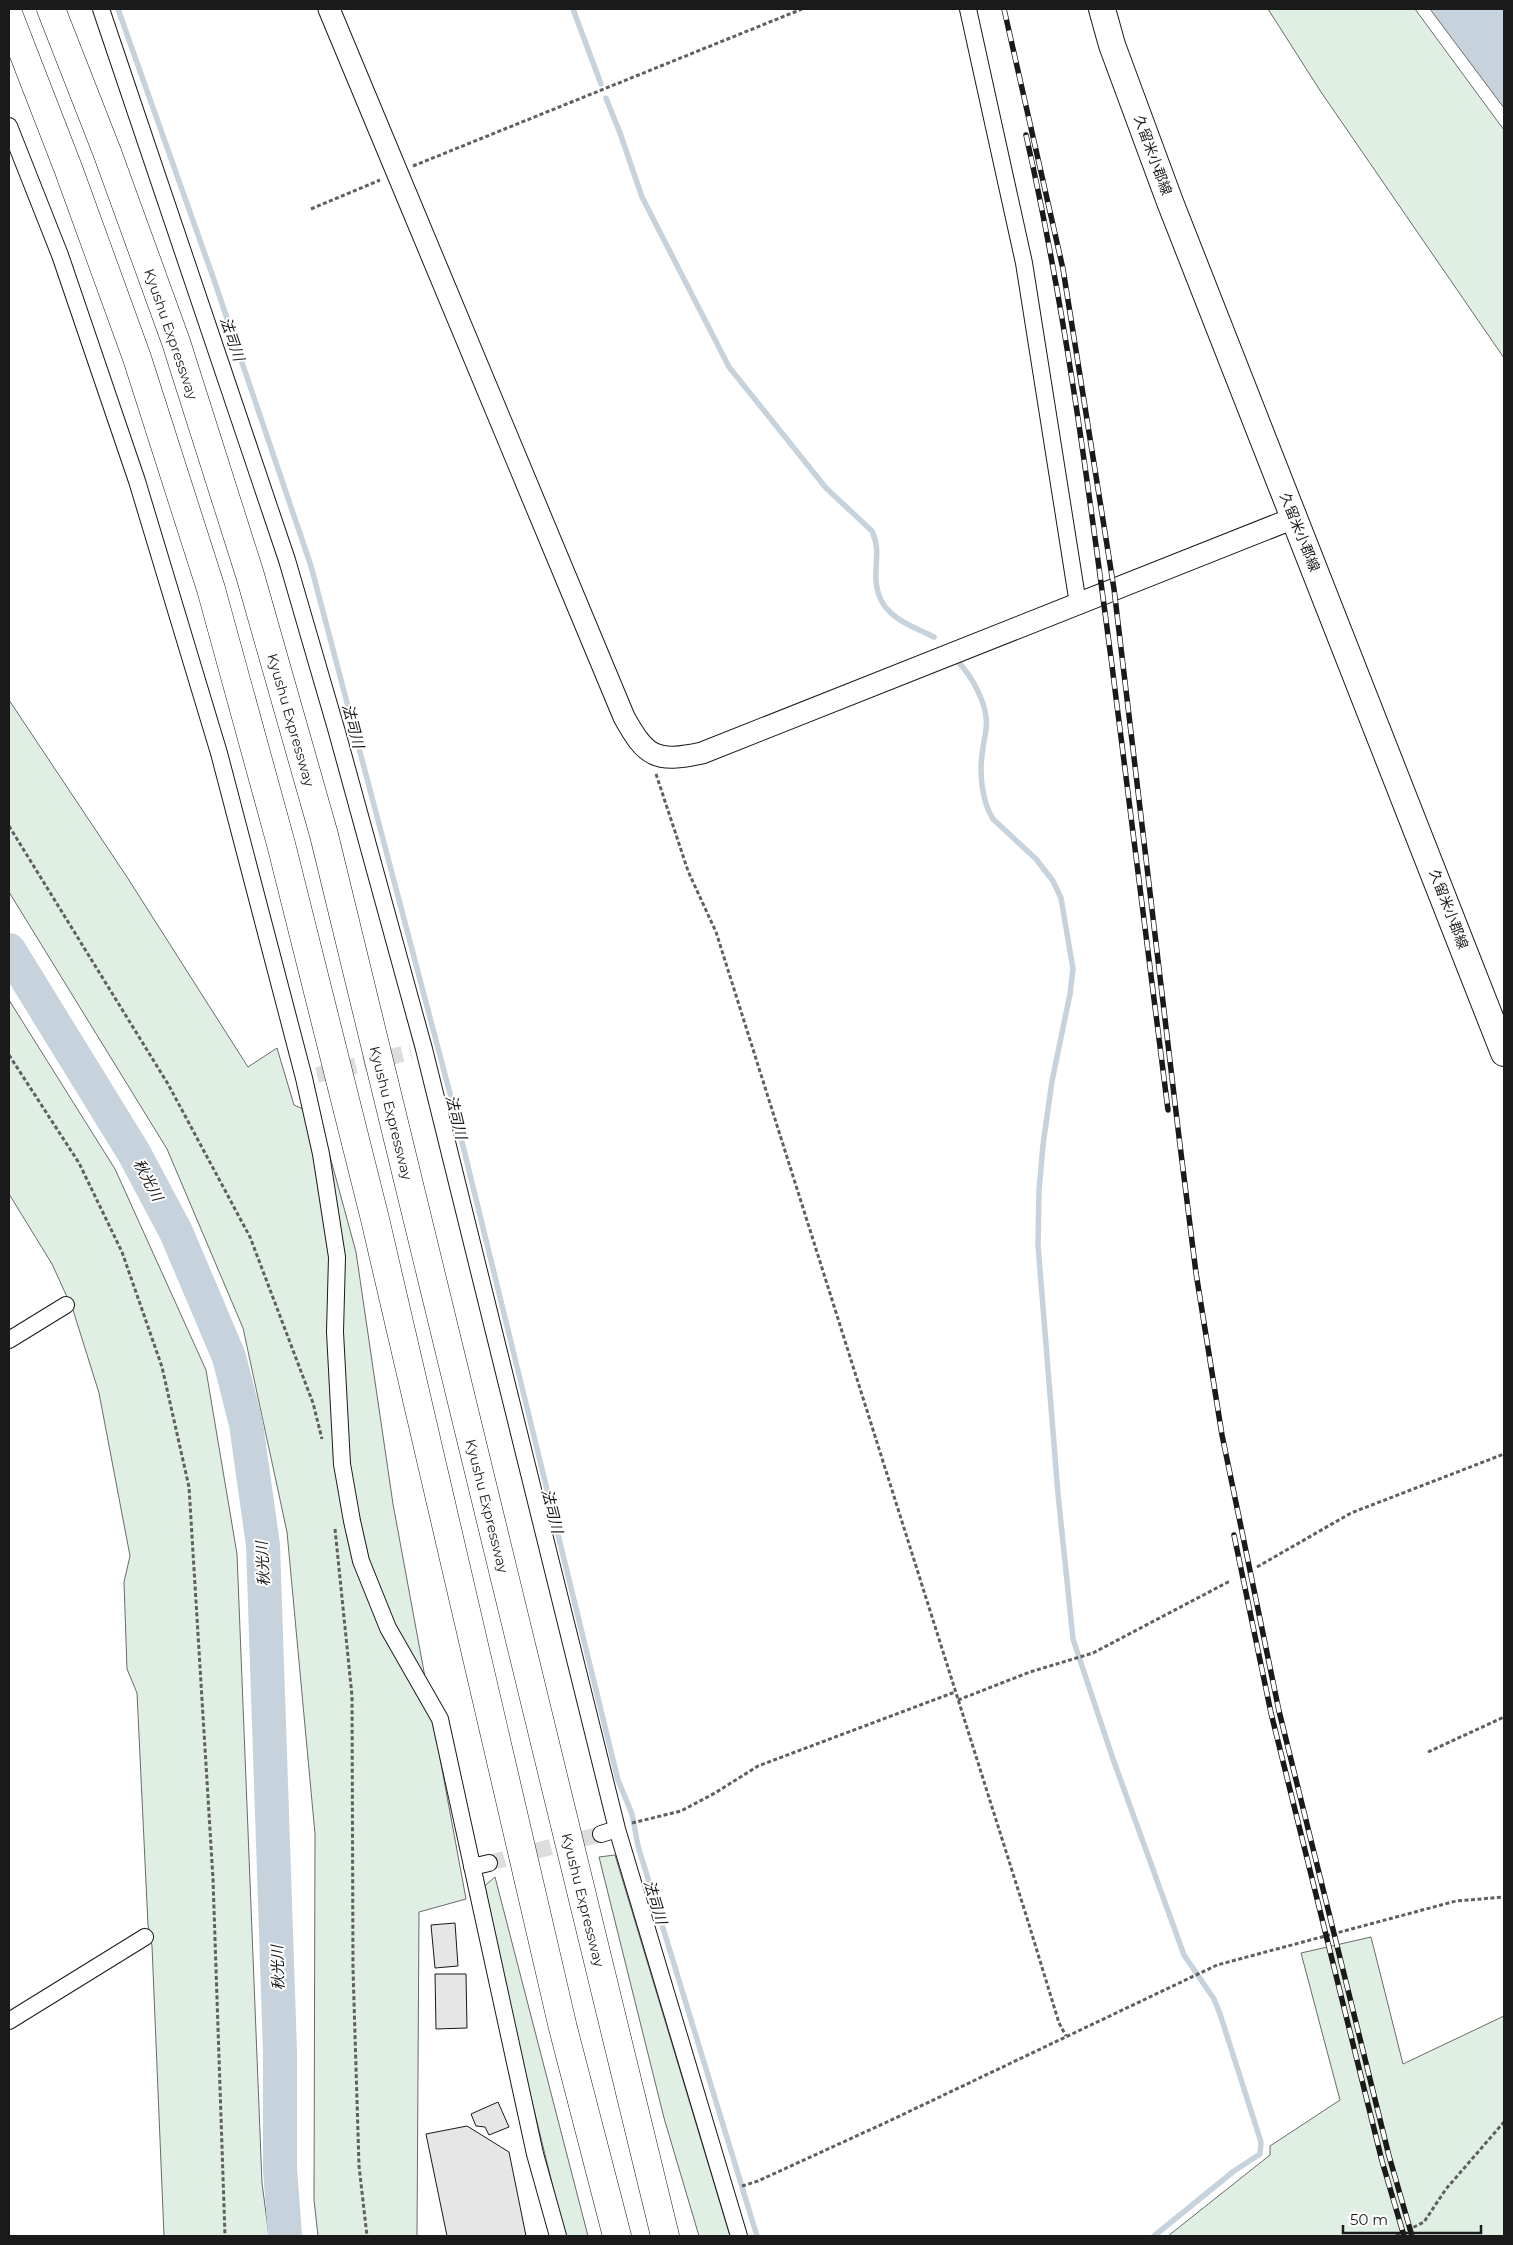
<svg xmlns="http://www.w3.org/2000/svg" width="1513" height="2245" viewBox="0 0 1513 2245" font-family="Montserrat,'Noto Sans JP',sans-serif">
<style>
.green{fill:#e0efe3;stroke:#6a6a6a}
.water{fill:#c6d2dc;stroke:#6a6a6a}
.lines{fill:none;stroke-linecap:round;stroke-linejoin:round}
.stream{stroke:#c6d2dc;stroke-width:5.5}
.river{stroke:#c6d2dc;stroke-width:34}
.building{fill:#e6e6e6;stroke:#1a1a1a}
.minor-tunnel{stroke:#ddd;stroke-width:16;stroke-dasharray:16 8;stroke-linecap:butt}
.minor-casing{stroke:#1a1a1a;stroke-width:18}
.tertiary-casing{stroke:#1a1a1a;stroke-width:23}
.primary-casing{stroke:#1a1a1a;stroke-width:28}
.motorway-casing{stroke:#1a1a1a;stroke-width:29}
.path{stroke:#5f5f5f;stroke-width:3;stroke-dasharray:4 2.5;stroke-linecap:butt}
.minor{stroke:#fff;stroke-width:16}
.tertiary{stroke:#fff;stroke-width:21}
.primary{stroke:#fff;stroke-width:26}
.motorway{stroke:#fff;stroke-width:28}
.rail-casing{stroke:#1a1a1a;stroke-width:5.5}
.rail{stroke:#fff;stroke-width:4;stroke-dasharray:11;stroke-linecap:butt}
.labels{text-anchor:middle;stroke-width:4;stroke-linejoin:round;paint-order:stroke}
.street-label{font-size:14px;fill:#1a1a1a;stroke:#fff}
.water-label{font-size:15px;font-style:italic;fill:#1a1a1a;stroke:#fff}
</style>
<rect width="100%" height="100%" fill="#fff"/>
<path class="green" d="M1268 9H1415L1504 130V358L1321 92Z
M9 700 127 877 248 1067 277 1048 294 1105 319 1116 356 1252 393 1504 466 1899 419 1912 417 2236H318L314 2200 315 1834 287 1532 243 1328 167 1149 9 892Z
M9 1000 115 1169 206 1370 237 1554 262 2183 269 2236H164L152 1946 148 1925 137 1693 127 1669 124 1582 130 1556 99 1393 73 1310 52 1264 9 1194Z
M615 1855 717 2193 730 2236H699L664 2118 599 1857Z
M495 1877 588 2236H565L480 1890Z
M1371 1937 1403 2064 1504 2016V2236H1168L1270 2155V2146L1340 2100 1301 1953Z"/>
<path class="water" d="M1430 9H1504V108Z"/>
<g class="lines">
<path class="stream" d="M118 9 213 277 311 566 453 1105 618 1780 632 1814 638 1846 757 2236
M573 9 601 84
M606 98 620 133 642 197 729 367 826 488 872 531C878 544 877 555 876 569 873 612 900 621 934 637
M958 662C971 675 984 699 986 717 988 727 984 738 983 748 979 770 981 800 993 819L1036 859 1053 881 1061 898 1073 969 1070 994 1052 1081 1043 1145 1039 1191 1038 1245 1058 1494 1073 1639 1113 1759 1184 1955 1214 1999 1220 2014 1261 2142 1260 2154 1234 2171 1154 2236"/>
<path class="river" d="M9 950 134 1153 176 1232 229 1357 246 1424 263 1545 280 2052V2169L285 2236"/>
</g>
<path class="building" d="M455 1923 458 1966 435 1968 431 1925Z
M435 1974H466L467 2028 436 2029Z
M498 2102 509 2127 489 2135 485 2127 476 2126 471 2114Z
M467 2126 509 2152 526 2236H447L426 2134Z"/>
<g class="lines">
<path class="minor-tunnel" d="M317 1075 411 1052
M489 1863 601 1834"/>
<g class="minor-casing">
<path id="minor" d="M101 9 287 560 337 732 424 1049 617 1829 739 2236
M968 9 1024 263 1078 604
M9 126 60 255 137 481 219 753 304 1078 321 1154 337 1257 335 1332 342 1464 352 1521 361 1561 388 1628 440 1719 535 2154 558 2236
M9 1340 66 1305
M601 1834 617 1829
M472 1867 489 1863
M9 2021 145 1937"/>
</g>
<g class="tertiary-casing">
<path id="tertiary" d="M329 9 624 717C646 757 656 763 702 753L1294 518"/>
</g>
<g class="primary-casing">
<path id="primary" d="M1102 9 1112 45 1170 202 1504 1053"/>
</g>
<g class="motorway-casing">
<path id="motorway" d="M51 9 107 152 176 342 250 575 324 835 665 2236
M9 16 68 168 137 358 211 589 281 844 375 1219 563 2028 617 2236"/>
</g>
<path class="path" d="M413 166 802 9
M311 209 380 180
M656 774 688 871 716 932 1027 1918 1059 2023 1066 2036
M9 826 168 1084 250 1237 313 1403 322 1439
M9 1055 79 1163 122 1252 162 1367 189 1487 213 1879 225 2236
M335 1529 352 1696 353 1969 359 2166 367 2236
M1257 1567 1351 1513 1504 1454
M958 1700 1030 1672 1093 1653 1230 1581
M1428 1752 1504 1717
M632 1823 681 1811 715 1793 758 1766 955 1692
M742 2186 758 2181 887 2122 1217 1965 1456 1901 1504 1897
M1396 2236 1424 2222 1446 2189 1504 2122"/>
<use href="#minor" class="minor"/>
<use href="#tertiary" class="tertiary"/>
<use href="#primary" class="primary"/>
<use href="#motorway" class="motorway"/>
<g class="rail-casing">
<path id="rail" d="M1004 9 1063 269 1114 589 1179 1137 1196 1273 1222 1435 1279 1711 1389 2156 1412 2236
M1026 135C1065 307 1088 483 1111 658 1130 809 1149 959 1168 1110
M1234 1535 1271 1713 1382 2161 1404 2236"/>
</g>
<use href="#rail" class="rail"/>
</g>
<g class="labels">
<g class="street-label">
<text transform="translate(1153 155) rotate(70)" y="5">久留米小郡線</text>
<text transform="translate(171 334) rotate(71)" y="5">Kyushu Expressway</text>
<text transform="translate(1300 532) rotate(68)" y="5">久留米小郡線</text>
<text transform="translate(291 720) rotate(74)" y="5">Kyushu Expressway</text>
<text transform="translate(1449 909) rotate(69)" y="5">久留米小郡線</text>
<text transform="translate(391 1113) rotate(76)" y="5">Kyushu Expressway</text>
<text transform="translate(487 1506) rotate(76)" y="5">Kyushu Expressway</text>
<text transform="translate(583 1900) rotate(76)" y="5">Kyushu Expressway</text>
</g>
<g class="water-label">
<text transform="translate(232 339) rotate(71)" y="5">法司川</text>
<text transform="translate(353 726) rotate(75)" y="5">法司川</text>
<text transform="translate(456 1117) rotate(76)" y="5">法司川</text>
<text transform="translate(148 1180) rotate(62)" y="5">秋光川</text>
<text transform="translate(552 1511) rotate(76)" y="5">法司川</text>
<text transform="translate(263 1564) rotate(-93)" y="5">秋光川</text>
<text transform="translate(655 1902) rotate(73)" y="5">法司川</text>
<text transform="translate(278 1968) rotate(-92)" y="5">秋光川</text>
</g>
</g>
<rect width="1513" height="2245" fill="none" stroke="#1a1a1a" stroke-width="20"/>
<path d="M1343 2225v8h138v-8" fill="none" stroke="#1a1a1a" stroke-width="2.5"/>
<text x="1350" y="2225" font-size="15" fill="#1a1a1a" stroke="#ffffff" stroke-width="4" paint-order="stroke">50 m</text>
</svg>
